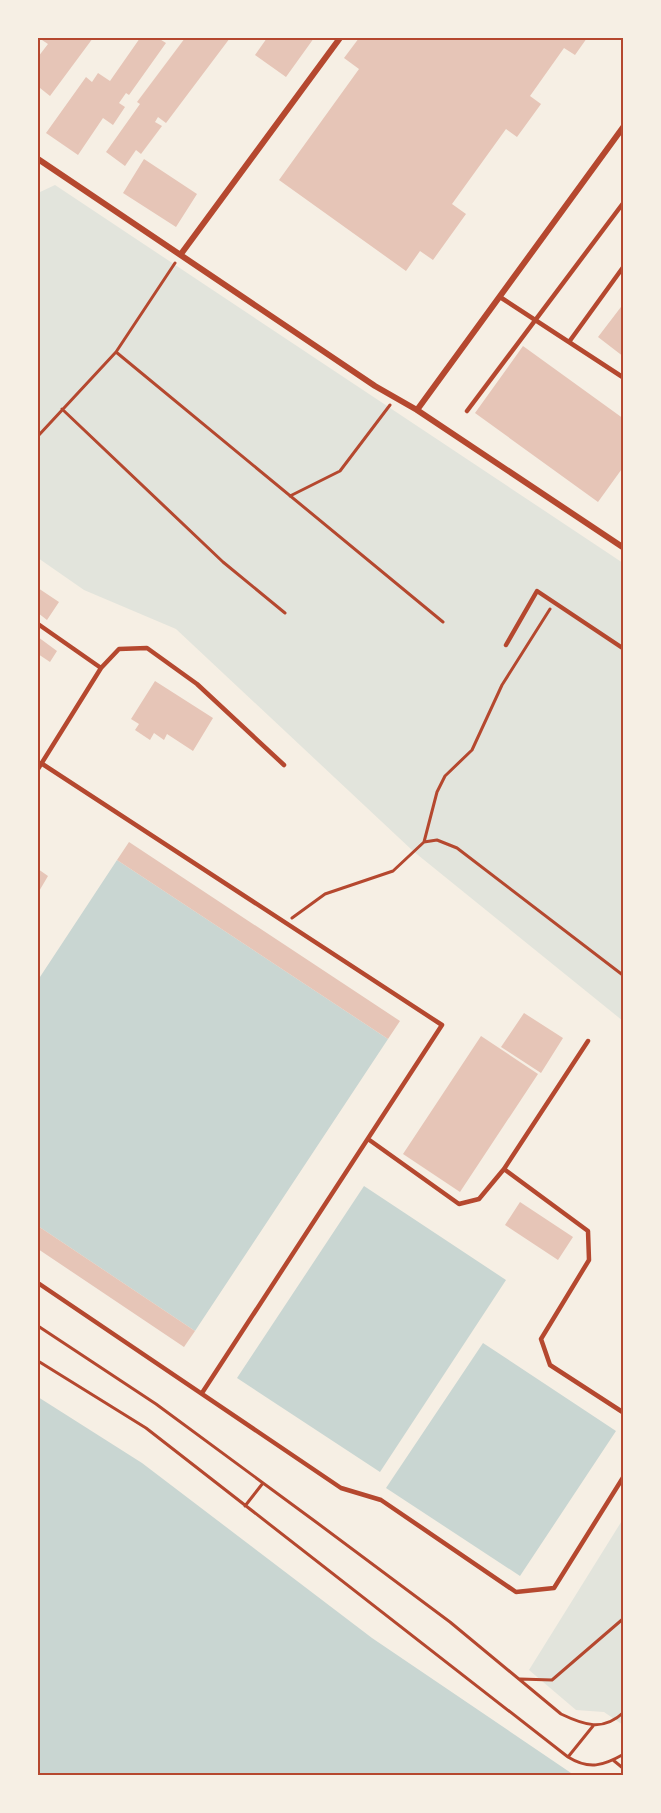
<svg xmlns="http://www.w3.org/2000/svg" width="661" height="1813" viewBox="0 0 661 1813" font-family="'Fira Sans Condensed',sans-serif">
<style>
.green{fill:#e2e4dc}
.water{fill:#c9d6d2}
.building{fill:#e6c5b7}
.lines{fill:none;stroke-linecap:round;stroke-linejoin:round}
.path{stroke:#b5482f;stroke-width:3}
.service{stroke:#b5482f;stroke-width:4.5}
.minor{stroke:#b5482f;stroke-width:6}
.neatline{fill:none;stroke:#b5482f;stroke-width:2}
</style>
<rect width="100%" height="100%" fill="#f6efe4"/>
<path class="green" d="M55 185 623 563V1021L413 851 176 629 84 590 38 558V193Z
M623 1519V1725L604 1712 576 1710 529 1670Z"/>
<path class="water" d="M117 860 388 1039 195 1331 38 1226V980Z
M364 1186 506 1280 380 1472 237 1378Z
M483 1343 616 1431 520 1576 386 1488Z
M38 1397 142 1463 372 1638 574 1775H38Z"/>
<path class="building" d="M39 38H93L50 96 40 88 38 92V57L48 44Z
M140 38H158L166 43 129 95 126 93 119 103 125 107 113 125 103 118 78 155 46 133 86 77 92 82 98 73 110 81Z
M185 38H230L166 123 158 117 155 122 162 126 141 154 136 150 125 166 106 152 140 104 137 102Z
M267 38H314L286 77 255 55Z
M359 38H587L575 55 564 48 530 96 541 104 517 137 506 129 452 204 466 214 433 260 420 251 406 271 279 180 359 69 344 58Z
M144 159 197 194 176 227 123 193Z
M624 303V357L598 337Z
M523 346 624 419V466L598 502 475 413Z
M38 588 59 602 47 620 38 613Z
M38 637 57 651 50 662 38 654Z
M155 681 213 718 193 751 167 734 164 740 154 733 150 740 135 730 139 724 131 719Z
M129 842 400 1021 388 1039 117 860Z
M38 869 48 876 38 893Z
M524 1013 563 1038 541 1073 501 1047Z
M481 1036 538 1074 460 1192 403 1154Z
M520 1202 573 1237 558 1260 505 1225Z
M38 1226 195 1331 184 1347 38 1249Z"/>
<g class="lines">
<path class="path" d="M116 352 443 622
M62 409 223 562 285 613
M38 436 116 352 175 263
M290 496 340 471 390 405
M424 842 437 792 445 776 472 750 502 685 550 609
M292 918 325 894 393 871 424 842 437 840 457 848 624 976
M38 1326 156 1404 316 1522 450 1622 561 1714C584 1725 603 1732 624 1712
M38 1361 146 1428 568 1757C589 1770 603 1766 624 1754
M245 1506 263 1483
M520 1679 552 1680 624 1618
M568 1757 593 1726
M613 1760 624 1769"/>
<path class="service" d="M500 297 624 378
M569 342 624 266
M467 411 624 202
M38 624 101 668
M506 645 537 591 624 649
M41 763 442 1025 202 1393
M38 769 101 668 119 649 147 648 197 684 284 765
M368 1139 459 1204 479 1199 504 1169 588 1041
M504 1169 588 1231 589 1260 541 1339 550 1365 624 1413
M38 1283 341 1488 381 1500 516 1592 554 1588 624 1476"/>
<path class="minor" d="M38 159 375 386 417 410 624 548
M181 254 340 38
M417 410 624 126"/>
</g>
<rect width="661" height="1813" fill="none" stroke="#f6efe4" stroke-width="78"/>
<rect x="39" y="39" width="583" height="1735" class="neatline"/>
</svg>
